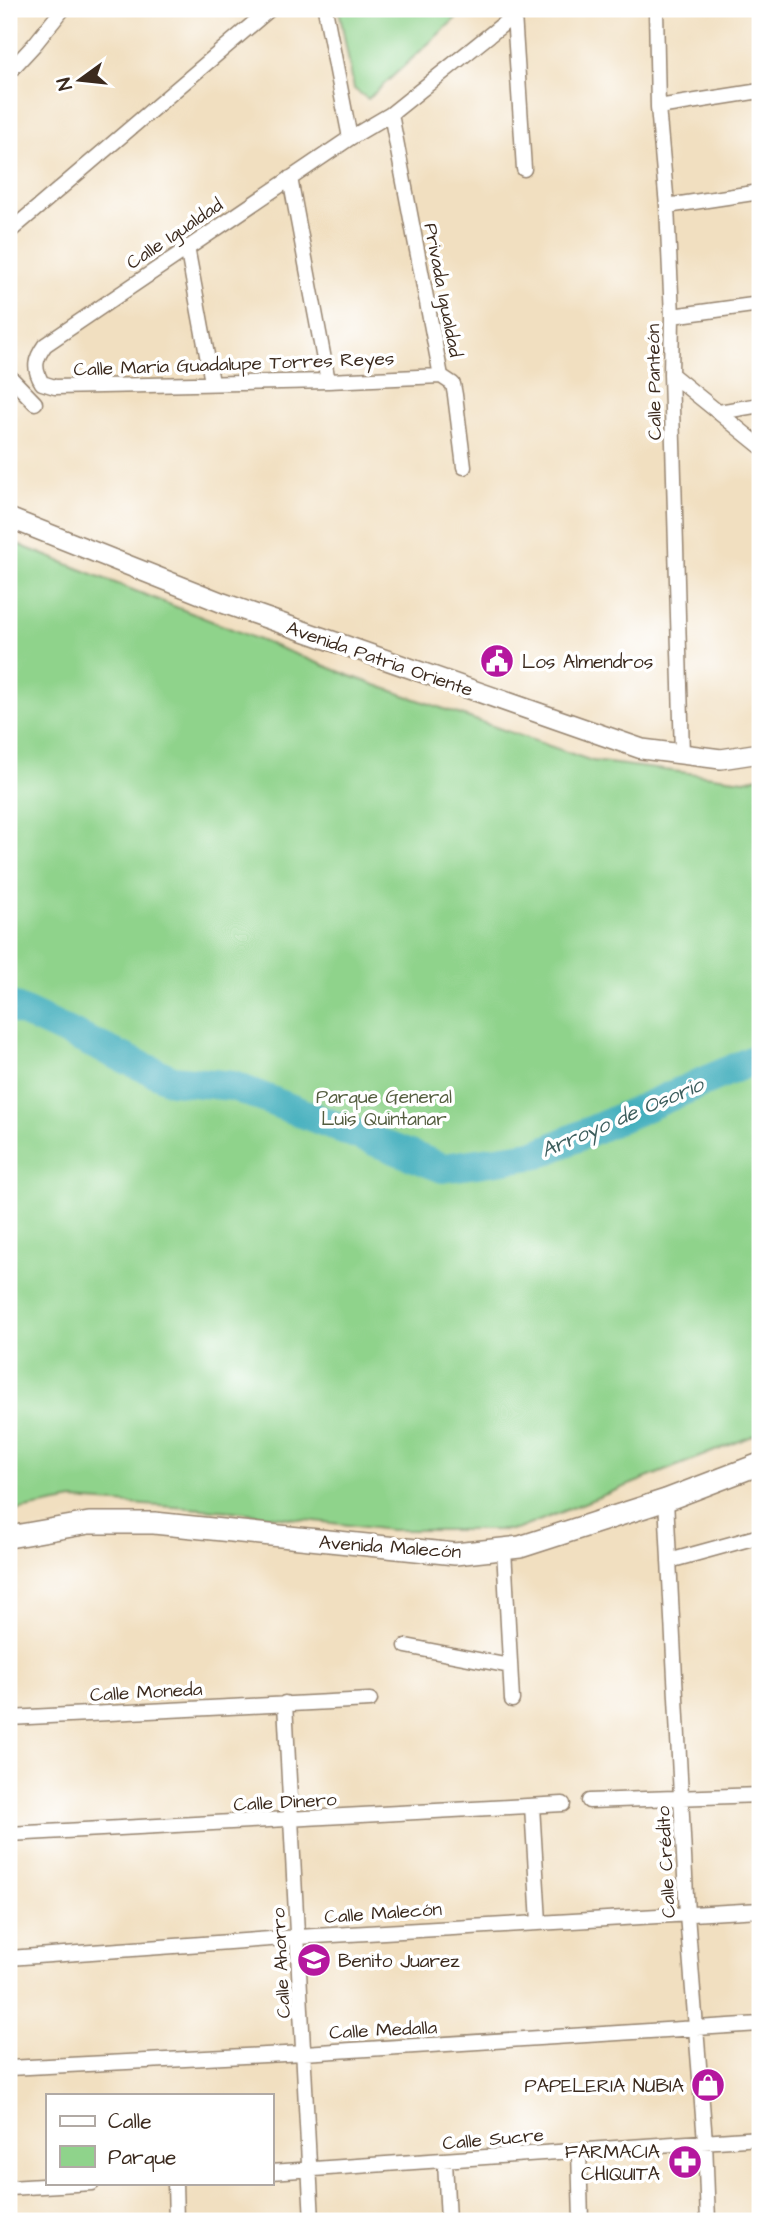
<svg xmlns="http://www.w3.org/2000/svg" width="769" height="2230" viewBox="0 0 769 2230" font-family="'Architects Daughter',sans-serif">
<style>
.green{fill:#8fd38b;stroke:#657e54;stroke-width:2}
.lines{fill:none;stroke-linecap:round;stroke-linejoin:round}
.river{stroke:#3fadbc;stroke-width:30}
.minor-casing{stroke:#96846f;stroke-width:17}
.tertiary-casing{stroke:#96846f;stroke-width:22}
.secondary-casing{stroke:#96846f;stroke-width:24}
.minor{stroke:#fff;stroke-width:14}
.tertiary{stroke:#fff;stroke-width:19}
.secondary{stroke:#fff;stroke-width:21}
.labels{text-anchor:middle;stroke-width:7;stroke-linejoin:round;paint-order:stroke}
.street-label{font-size:19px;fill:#3b2a1e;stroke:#fff}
.poi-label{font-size:19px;fill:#3b2a1e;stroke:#fff;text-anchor:start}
.park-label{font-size:19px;fill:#545d3f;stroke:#fff}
.water-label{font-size:21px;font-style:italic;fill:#3d5e5d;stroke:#fff}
</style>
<rect width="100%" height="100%" fill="#fff"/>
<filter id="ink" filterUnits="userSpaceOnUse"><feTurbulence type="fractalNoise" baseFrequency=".0143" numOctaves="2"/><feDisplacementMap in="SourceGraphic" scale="14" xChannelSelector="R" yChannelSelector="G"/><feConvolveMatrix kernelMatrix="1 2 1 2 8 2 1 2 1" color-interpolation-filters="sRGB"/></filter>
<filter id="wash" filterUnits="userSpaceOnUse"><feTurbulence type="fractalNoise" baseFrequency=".00686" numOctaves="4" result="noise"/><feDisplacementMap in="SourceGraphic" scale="28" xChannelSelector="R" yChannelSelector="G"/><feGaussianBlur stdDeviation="1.57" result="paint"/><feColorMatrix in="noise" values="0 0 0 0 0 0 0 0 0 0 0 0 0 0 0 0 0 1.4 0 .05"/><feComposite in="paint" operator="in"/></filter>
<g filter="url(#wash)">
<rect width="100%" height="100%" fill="#f1dfc0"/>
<path class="green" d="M339 9H466L368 99 354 89Z
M9 541 353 677 592 761 744 780 760 777V1433L516 1530H390L231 1511 73 1500 9 1512Z"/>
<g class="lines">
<path class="river" d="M9 1005 172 1080 233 1086 443 1168 538 1154 760 1057"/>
</g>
</g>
<g filter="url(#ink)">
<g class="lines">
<g class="minor-casing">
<path id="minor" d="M325 9 350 138
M656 9 658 107 667 206 672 316 671 374 682 754
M514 15 524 169
M9 72 34 45 63 9
M658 107 760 91
M391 114 441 376 453 384 455 395 464 467
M290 178 328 381
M667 206 760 192
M9 232 270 9
M187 247 212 382
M672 316 760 304
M671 374 760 446
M9 376 35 403
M441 376 328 381 55 387 42 383C33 368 35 359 45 345L350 138 391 114 522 9
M719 412 760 405
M666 1500 687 1915 705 2141 708 2221
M504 1549 512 1700
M669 1561 760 1536
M406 1646 510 1666
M285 1703 312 2221
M9 1718 370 1700
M589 1801 760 1795
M532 1806 539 1922
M9 1834 563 1804
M9 1958 298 1937 760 1910
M9 2068 304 2053 760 2024
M579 2150 581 2221
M445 2161 448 2221
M271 2172 760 2138
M175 2183 176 2221
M9 2188 92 2183"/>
</g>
<g class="tertiary-casing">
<path id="tertiary" d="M9 518 223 603 642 749 721 759 760 753"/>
</g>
<g class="secondary-casing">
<path id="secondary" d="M9 1537 89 1523H154L455 1554 520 1547 666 1500 760 1464"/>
</g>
<use href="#minor" class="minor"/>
<use href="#tertiary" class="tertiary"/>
<use href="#secondary" class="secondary"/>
</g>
</g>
<defs>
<g id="civic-disc" transform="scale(1.75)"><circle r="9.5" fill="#b5179e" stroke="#fff"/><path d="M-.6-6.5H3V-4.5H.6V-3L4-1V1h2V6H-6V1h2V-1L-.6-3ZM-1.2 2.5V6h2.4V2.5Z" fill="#fff"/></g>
<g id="school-disc" transform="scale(1.75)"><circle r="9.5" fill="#b5179e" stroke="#fff"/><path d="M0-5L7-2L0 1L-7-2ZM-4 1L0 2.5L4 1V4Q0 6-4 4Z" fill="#fff"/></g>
<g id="shop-disc" transform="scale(1.75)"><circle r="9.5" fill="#b5179e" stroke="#fff"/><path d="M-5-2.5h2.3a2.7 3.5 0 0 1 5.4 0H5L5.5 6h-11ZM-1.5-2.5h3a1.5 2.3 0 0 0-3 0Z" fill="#fff"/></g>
<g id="pharmacy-disc" transform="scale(1.75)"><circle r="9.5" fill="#b5179e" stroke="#fff"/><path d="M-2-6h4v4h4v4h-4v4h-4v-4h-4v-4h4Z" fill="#fff"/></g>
</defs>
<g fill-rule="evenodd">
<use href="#civic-disc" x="497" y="661"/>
<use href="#school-disc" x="314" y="1960"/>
<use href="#shop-disc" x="708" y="2085"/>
<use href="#pharmacy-disc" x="685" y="2162"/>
</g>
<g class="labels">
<g class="street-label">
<text transform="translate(174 233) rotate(-34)" y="7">Calle Igualdad</text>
<text transform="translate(444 290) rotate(79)" y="7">Privada Igualdad</text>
<text transform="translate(234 363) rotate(-2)" y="7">Calle María Guadalupe Torres Reyes</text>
<text transform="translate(653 382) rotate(-91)" y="7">Calle Panteón</text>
<text transform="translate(380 658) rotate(19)" y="7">Avenida Patria Oriente</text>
<text transform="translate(390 1546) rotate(4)" y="7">Avenida Malecón</text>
<text transform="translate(146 1691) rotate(-3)" y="7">Calle Moneda</text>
<text transform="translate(285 1801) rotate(-3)" y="7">Calle Dinero</text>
<text transform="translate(665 1862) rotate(-93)" y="7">Calle Crédito</text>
<text transform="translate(383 1912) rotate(-4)" y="7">Calle Malecón</text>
<text transform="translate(280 1963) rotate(-93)" y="7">Calle Ahorro</text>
<text transform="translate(383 2029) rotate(-3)" y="7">Calle Medalla</text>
<text transform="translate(493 2138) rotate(-5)" y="7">Calle Sucre</text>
</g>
<g class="poi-label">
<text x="522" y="668">Los Almendros</text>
<text x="338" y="1967">Benito Juarez</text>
<text x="684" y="2092" text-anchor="end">PAPELERIA NUBIA</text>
<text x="660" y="2158" text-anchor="end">FARMACIA<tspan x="660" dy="22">CHIQUITA</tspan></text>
</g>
<g class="park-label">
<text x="384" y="1103">Parque General<tspan x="384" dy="22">Luis Quintanar</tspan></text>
</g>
<g class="water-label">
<text transform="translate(622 1117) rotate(-23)" y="7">Arroyo de Osorio</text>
</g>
</g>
<rect width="769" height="2230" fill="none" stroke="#fff" stroke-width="35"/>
<rect x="46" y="2094" width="228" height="91" fill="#ffffff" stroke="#b1aaa5" stroke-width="2"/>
<rect x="60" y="2116" width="35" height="10" fill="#ffffff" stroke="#b1aaa5" stroke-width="2"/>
<text x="108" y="2128" font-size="21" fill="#3b2a1e">Calle</text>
<rect x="60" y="2146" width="35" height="21" fill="#8fd38b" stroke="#b1aaa5" stroke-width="2"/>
<text x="108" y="2164" font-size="21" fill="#3b2a1e">Parque</text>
<g transform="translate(80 80) rotate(255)" stroke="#ffffff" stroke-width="5" paint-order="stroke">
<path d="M0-5L12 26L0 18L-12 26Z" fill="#3b2a1e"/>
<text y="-10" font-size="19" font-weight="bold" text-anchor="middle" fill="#3b2a1e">N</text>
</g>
</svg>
